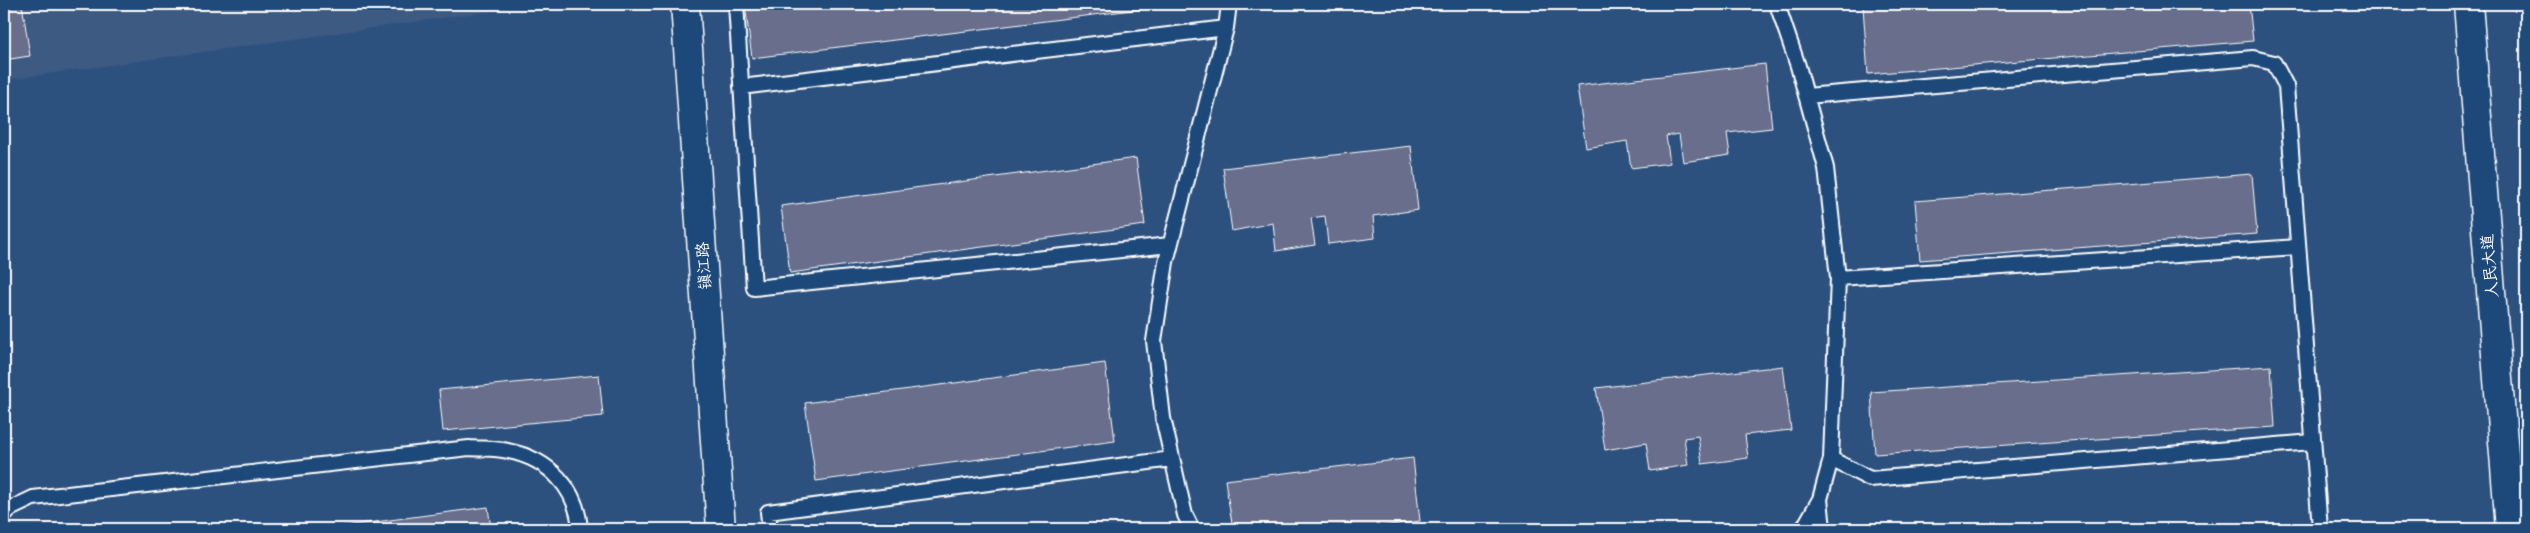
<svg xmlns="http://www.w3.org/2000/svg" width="2530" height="533" viewBox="0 0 2530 533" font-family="Mynerve,'LXGW WenKai TC',sans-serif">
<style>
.built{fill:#3e5a82}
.building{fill:#676e8c;stroke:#fff}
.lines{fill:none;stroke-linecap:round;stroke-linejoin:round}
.lane-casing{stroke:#fff;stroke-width:18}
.secondary-casing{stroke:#fff;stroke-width:31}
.lane{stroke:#1f4a7a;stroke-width:14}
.secondary{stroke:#1f4a7a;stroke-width:28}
.labels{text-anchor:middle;stroke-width:4;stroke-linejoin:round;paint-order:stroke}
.street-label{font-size:16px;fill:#fff;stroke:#1f4a7a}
</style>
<rect width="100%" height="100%" fill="#2d517e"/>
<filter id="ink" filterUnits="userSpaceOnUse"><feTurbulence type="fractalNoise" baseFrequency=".02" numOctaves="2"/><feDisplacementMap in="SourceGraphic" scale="10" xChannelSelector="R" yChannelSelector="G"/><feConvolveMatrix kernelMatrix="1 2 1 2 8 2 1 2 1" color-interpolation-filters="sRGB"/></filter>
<g filter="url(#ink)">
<path class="built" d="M4 4H540L4 80Z"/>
<path class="building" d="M4 4H22L30 56 4 60Z
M745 4H1180L752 58Z
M1900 4H2249L2253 41 1868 74 1863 7Z
M1765 64 1772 128 1727 133 1730 155 1683 162 1679 134 1666 136 1670 163 1631 168 1627 141 1586 148 1577 86Z
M1411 146 1418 210 1373 216 1375 238 1328 244 1325 216 1311 218 1315 245 1276 251 1273 223 1232 231 1223 168Z
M1136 158 1145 225 790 273 781 206Z
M2252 174 2257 234 1920 260 1915 201Z
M1105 363 1115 441 816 481 805 403Z
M1783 366 1791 430 1745 435 1748 458 1702 464 1698 436 1684 438 1688 465 1650 471 1646 443 1605 450 1596 388Z
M2271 366 2275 427 1875 454 1871 392Z
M599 375 603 416 443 431 439 390Z
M1413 458 1420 521 1375 527V529H1233L1225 480Z
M488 507 491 529H322Z"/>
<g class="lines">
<g class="lane-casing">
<path id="lane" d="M736 4 754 288 1170 245
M1777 4 1798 66 1826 168 1838 278 1831 459 1820 499 1803 529
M741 87 1226 28
M1806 96 2253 58 2274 63 2286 86 2320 529
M1838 278 2298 247
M1831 459 1870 479 2312 442
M1820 499 1823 529
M4 515 10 509 33 498 469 448C482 449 496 448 508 451 549 459 577 488 580 529
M770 529 768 512 1172 459
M1192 529 1185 515 1163 418 1154 341 1166 262 1226 28 1229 4"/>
</g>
<g class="secondary-casing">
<path id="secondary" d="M685 4 721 529
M2468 4 2510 529"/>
</g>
<use href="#lane" class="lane"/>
<use href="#secondary" class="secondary"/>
</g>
</g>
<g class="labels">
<g class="street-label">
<text transform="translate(703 266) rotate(-94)" y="6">镇江路</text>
<text transform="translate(2489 266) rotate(-95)" y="6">人民大道</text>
</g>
</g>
<rect width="2530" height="533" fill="none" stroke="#1f4a7a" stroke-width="20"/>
<rect x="10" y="10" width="2510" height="513" fill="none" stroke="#fff" stroke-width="2" filter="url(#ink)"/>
</svg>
